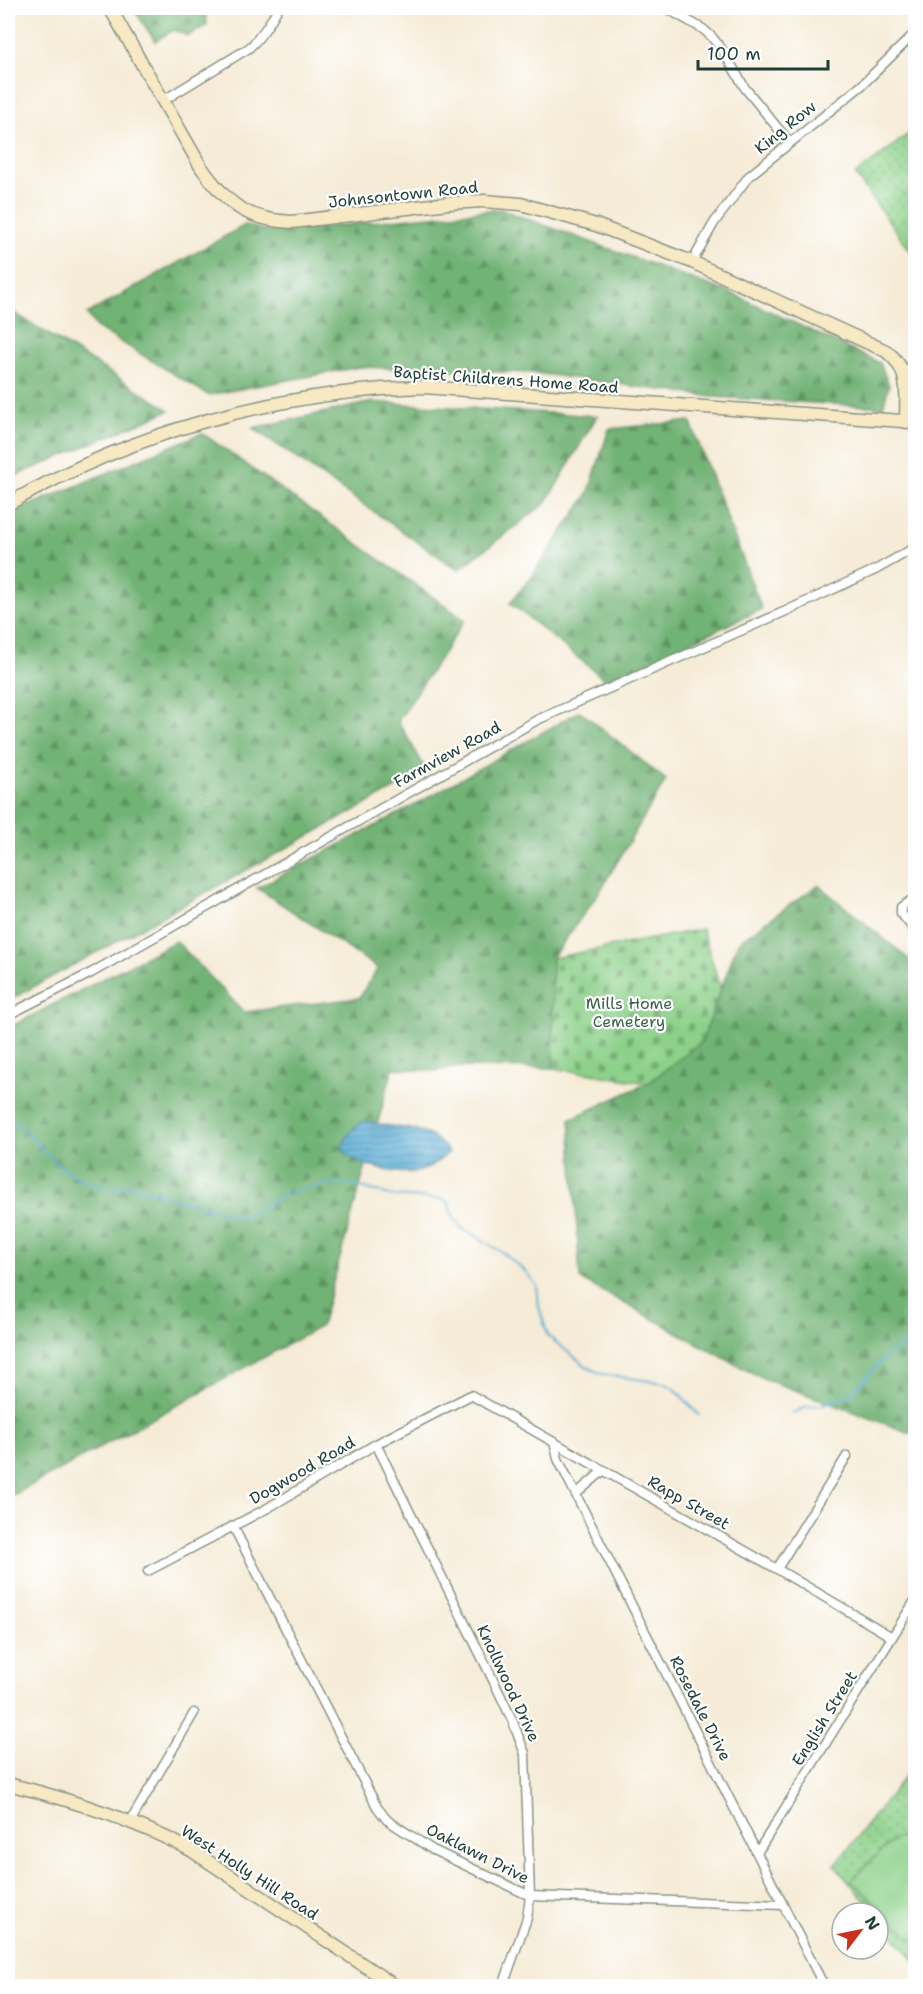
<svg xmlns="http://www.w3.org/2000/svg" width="923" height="1994" viewBox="0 0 923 1994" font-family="'Shantell Sans',sans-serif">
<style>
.grass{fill:url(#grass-dots);stroke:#56865e;stroke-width:1.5}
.forest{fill:url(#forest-firs);stroke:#487854;stroke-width:1.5}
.cemetery{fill:url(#cemetery-stones);stroke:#56865e;stroke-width:1.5}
.garden{fill:#8cd089;stroke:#56865e;stroke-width:1.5}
.water{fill:url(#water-rules);stroke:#3b7483;stroke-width:1.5}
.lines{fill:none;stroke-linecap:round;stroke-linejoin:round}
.stream{stroke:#57aad2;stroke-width:2}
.street-casing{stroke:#8a9485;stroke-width:11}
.secondary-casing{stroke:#8a9485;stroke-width:15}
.street{stroke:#fff;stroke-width:8}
.secondary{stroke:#f7e9c3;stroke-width:12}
.labels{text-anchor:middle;stroke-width:4.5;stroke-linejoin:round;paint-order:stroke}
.street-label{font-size:16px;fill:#1f3d34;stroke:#fff}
.park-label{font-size:16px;fill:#3a6249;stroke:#fff}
</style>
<defs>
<pattern id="grass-dots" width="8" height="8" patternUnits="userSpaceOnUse" patternTransform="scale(1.5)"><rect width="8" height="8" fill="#8cd089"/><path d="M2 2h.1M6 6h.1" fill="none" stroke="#72aa71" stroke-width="1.8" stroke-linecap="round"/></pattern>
<pattern id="forest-firs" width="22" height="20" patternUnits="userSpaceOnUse" patternTransform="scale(1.5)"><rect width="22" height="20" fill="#71b275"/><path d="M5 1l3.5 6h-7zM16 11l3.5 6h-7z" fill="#5c9261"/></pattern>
<pattern id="cemetery-stones" width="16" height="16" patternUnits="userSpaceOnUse" patternTransform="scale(1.5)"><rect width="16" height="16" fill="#8cd089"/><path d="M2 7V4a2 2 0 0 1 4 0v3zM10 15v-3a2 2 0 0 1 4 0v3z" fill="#72aa71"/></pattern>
<pattern id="water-rules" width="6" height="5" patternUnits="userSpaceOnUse" patternTransform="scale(1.5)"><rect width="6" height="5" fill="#57aad2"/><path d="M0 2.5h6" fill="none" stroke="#478cab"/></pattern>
</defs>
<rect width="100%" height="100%" fill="#fff"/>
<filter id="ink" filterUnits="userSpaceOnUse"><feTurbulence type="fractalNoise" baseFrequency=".0167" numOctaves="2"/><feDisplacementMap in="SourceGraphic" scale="12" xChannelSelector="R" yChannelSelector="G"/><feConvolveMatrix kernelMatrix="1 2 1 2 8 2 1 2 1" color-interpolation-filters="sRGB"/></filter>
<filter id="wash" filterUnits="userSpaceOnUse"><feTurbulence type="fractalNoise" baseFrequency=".008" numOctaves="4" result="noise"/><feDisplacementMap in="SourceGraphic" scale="24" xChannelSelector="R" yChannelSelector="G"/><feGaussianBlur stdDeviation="1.35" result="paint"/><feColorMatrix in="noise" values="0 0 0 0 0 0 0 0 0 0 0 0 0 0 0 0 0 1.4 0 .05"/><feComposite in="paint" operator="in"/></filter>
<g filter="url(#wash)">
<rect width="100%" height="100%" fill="#f5ebd6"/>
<path class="grass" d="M915 129 916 248 910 250 855 175Z
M915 1764V1961L878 1917V1913H875L835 1865Z"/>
<path class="forest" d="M133 8H205L207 25 188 36 174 30 155 41Z
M500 209 731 293 880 363 889 385 883 407 713 397 536 373 359 367 208 395 96 327 87 314 245 225 273 232Z
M8 309 170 410 8 479Z
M372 402 597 416 546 503 458 570 253 428Z
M690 421 762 609 607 681 510 603 532 576 588 494 609 429Z
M202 433 465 620 398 721 427 771 8 1001V517L16 511Z
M580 711 666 780 600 891 552 958 554 1068 463 1067 433 1071 393 1068 321 1326 8 1498V1028L176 941 244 1012 359 998 378 968 257 888 413 806Z
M818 885 915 964V1435L757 1376 580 1279 570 1119 648 1083 702 1041 738 942Z"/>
<path class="cemetery" d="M702 929 721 989 702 1041 648 1083 554 1068 552 958Z"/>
<path class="garden" d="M915 1835H916L915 1942 851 1880 894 1839Z"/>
<path class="water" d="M365 1121C395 1130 430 1123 449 1153 439 1160 429 1170 416 1172 398 1175 349 1166 342 1147 348 1135 352 1126 365 1121Z"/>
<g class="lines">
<path class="stream" d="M8 1097V1113
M8 1115 57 1163 81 1180 109 1190 130 1186 140 1188 235 1216H244L259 1210 286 1193 332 1183 358 1186 392 1196 440 1199 448 1202 454 1218 461 1228 476 1236 503 1253 526 1272 537 1286 539 1307 548 1336 587 1367 602 1374 664 1383 675 1389 699 1415
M792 1414 805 1407 821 1405 850 1395 886 1356 916 1336"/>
</g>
</g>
<g filter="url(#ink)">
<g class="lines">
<g class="street-casing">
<path id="street" d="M666 8 703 29 712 37 723 51 745 88 790 143
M164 100 249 48C262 36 270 23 278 8
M692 262 714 223 749 176 861 86 916 32
M903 369 916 370
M916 897 901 907V913L916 932
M8 1015 91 973 537 720 786 611 877 569 916 547
M554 1442 558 1459 568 1479 824 1986
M376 1444 495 1684 513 1722 525 1754 530 1896 527 1918 503 1986
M576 1494 604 1470
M233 1526 377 1807 387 1820 433 1850 530 1896 783 1905
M777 1569 847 1456
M148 1571 266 1509 376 1444 471 1395 777 1569 892 1637
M130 1822 194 1713
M757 1853 916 1599"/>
</g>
<g class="secondary-casing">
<path id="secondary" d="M110 8 201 167C227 204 246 220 292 222L449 203 484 201 521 204 596 225 692 262 886 351C911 370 906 393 906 422
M8 504C134 432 278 391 424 387L916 422
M8 1784C69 1799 134 1820 191 1850L395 1986"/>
</g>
<use href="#street" class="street"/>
<use href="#secondary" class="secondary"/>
</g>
</g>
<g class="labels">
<g class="street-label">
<text transform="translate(785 127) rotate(-39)" y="6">King Row</text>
<text transform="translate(403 194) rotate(-6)" y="6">Johnsontown Road</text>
<text transform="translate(506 379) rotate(4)" y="6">Baptist Childrens Home Road</text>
<text transform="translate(447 754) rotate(-29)" y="6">Farmview Road</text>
<text transform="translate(302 1470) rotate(-30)" y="6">Dogwood Road</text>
<text transform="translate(689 1502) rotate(30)" y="6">Rapp Street</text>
<text transform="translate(509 1683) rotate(65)" y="6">Knollwood Drive</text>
<text transform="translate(701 1708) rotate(63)" y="6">Rosedale Drive</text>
<text transform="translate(824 1718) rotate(-58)" y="6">English Street</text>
<text transform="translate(478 1853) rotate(27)" y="6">Oaklawn Drive</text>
<text transform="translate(250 1872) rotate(33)" y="6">West Holly Hill Road</text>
</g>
<g class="park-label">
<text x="629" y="1009">Mills Home<tspan x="629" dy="18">Cemetery</tspan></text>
</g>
</g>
<rect width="923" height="1994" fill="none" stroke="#fff" stroke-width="30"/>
<g transform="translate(860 1931) rotate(58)"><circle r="28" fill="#ffffff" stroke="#a5b1ae" stroke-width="1.5"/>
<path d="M0-4.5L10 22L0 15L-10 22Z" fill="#c8321e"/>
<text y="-9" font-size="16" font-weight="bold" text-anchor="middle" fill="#1f3d34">N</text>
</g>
<path d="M698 60v9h130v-9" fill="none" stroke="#1f3d34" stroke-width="3"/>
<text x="707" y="60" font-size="18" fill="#1f3d34" stroke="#ffffff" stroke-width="4.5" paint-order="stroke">100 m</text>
</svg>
